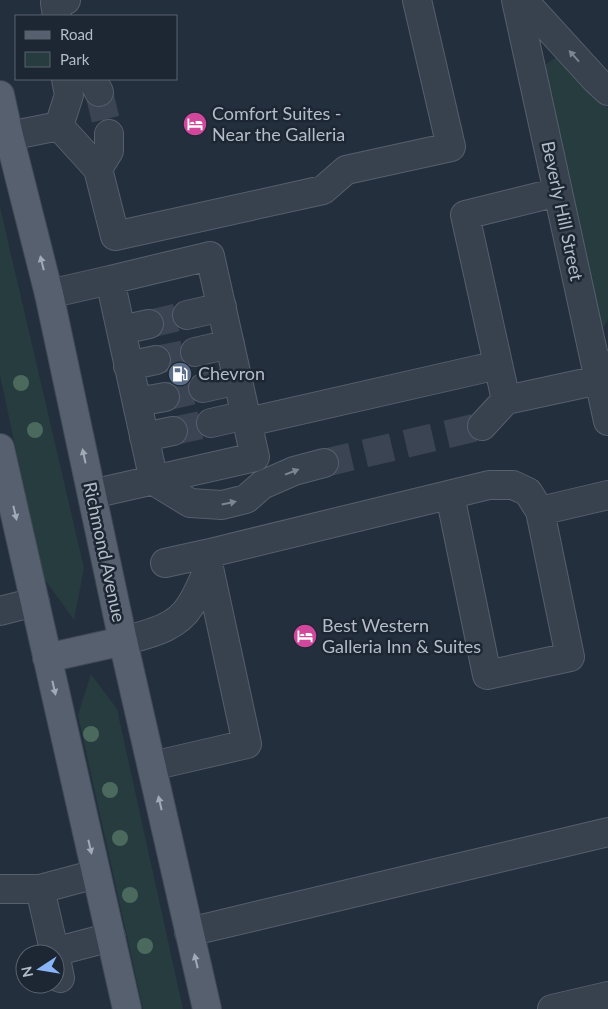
<svg xmlns="http://www.w3.org/2000/svg" width="608" height="1009" viewBox="0 0 608 1009" font-family="Lato,sans-serif">
<style>
.green{fill:#263c3f}
.lines{fill:none;stroke-linecap:round;stroke-linejoin:round}
.minor-tunnel{stroke:#3a4453;stroke-width:28;stroke-dasharray:28 14;stroke-linecap:butt}
.minor-casing{stroke:#565f6c;stroke-width:30}
.major-casing{stroke:#414a57;stroke-width:30}
.minor{stroke:#38414e;stroke-width:28}
.major{stroke:#56606e;stroke-width:28}
.tree{fill:#4b6a5d}
.oneway{fill:#7c8592}
.oneway2{fill:#a1aab7}
.labels{text-anchor:middle;stroke-width:5;stroke-linejoin:round;paint-order:stroke}
.poi-label{font-size:18px;fill:#b4bcc9;stroke:#1d2633;text-anchor:start}
.street-label{font-size:18px;fill:#b4bcc9;stroke:#1d2633}
</style>
<rect width="100%" height="100%" fill="#242f3e"/>
<path class="green" d="M557 57 608 108V319L604 327 591 315 541 81 546 64Z
M0 207 84 568 74 620 43 577 0 375Z
M91 674 117 709 183 1009H143L78 715Z"/>
<g class="lines">
<path class="minor-tunnel" d="M99 92 109 134
M149 324 187 315
M156 360 195 352
M165 397 203 388
M173 431 211 423
M324 463 482 426"/>
<g class="minor-casing">
<path id="minor" d="M516 0 608 421
M523 0 596 80 608 91
M57 16 55 3 66 0
M92 79 99 92
M59 126 98 169 115 236 323 190 346 170 451 147 417 0
M59 126 69 95 66 79
M9 136 59 126
M98 169 109 151V134
M558 192 465 215 506 400 599 380 607 365
M49 294 110 280 154 481 190 503 222 505 246 499 262 485 294 471 324 463
M187 315 222 307
M121 330 149 324
M195 352 230 344
M128 366 156 360
M203 388 238 380
M137 402 165 397
M248 422 498 365
M211 423 246 415
M482 426 506 400
M144 437 173 431
M92 494 255 457 210 256 110 280
M540 511 608 495
M165 563 206 554 489 485H513L528 492 540 511 570 657 487 675 450 495
M0 611 35 602
M123 641C147 634 176 629 190 606 198 594 203 580 209 568
M152 766 247 744 206 554
M0 889H40L96 874
M40 889 55 954
M189 932 608 832
M54 952 111 937
M55 954 60 978
M552 1009 608 996"/>
</g>
<g class="major-casing">
<path id="major" d="M0 95 9 136 49 294 123 641 207 1009
M0 448 127 1009
M47 658 123 641"/>
</g>
<use href="#minor" class="minor"/>
<use href="#major" class="major"/>
</g>
<g class="tree">
<circle cx="21" cy="383" r="8"/>
<circle cx="35" cy="430" r="8"/>
<circle cx="91" cy="734" r="8"/>
<circle cx="110" cy="790" r="8"/>
<circle cx="120" cy="838" r="8"/>
<circle cx="130" cy="895" r="8"/>
<circle cx="145" cy="946" r="8"/>
</g>
<defs><path id="oneway-solid" d="M-6-.8H1V-3.2L6.5 0L1 3.2V.8H-6Z" transform="scale(1.25)"/></defs>
<g class="oneway">
<use href="#oneway-solid" transform="translate(574 56) rotate(-132)"/>
<use href="#oneway-solid" transform="translate(292 472) rotate(-21)"/>
<use href="#oneway-solid" transform="translate(229 503) rotate(-12)"/>
</g>
<g class="oneway2">
<use href="#oneway-solid" transform="translate(42 263) rotate(-104)"/>
<use href="#oneway-solid" transform="translate(84 456) rotate(-102)"/>
<use href="#oneway-solid" transform="translate(15 513) rotate(77)"/>
<use href="#oneway-solid" transform="translate(54 688) rotate(77)"/>
<use href="#oneway-solid" transform="translate(160 803) rotate(-103)"/>
<use href="#oneway-solid" transform="translate(90 847) rotate(77)"/>
<use href="#oneway-solid" transform="translate(196 961) rotate(-103)"/>
</g>
<defs>
<g id="hotel-disc" transform="scale(1.25)"><circle r="9.5" fill="#d1479c" stroke="#1d2633"/><path d="M-6-4.5h1.5V1H6V5H4.5V3h-9V5H-6ZM-4 0a1.8 1.8 0 1 1 3.6 0ZM.5 0V-2.5h3Q6-2.5 6 0Z" fill="#fff"/></g>
<g id="fuel-disc" transform="scale(1.25)"><circle r="9.5" fill="#5c6f8a" stroke="#1d2633"/><path d="M-5.5-6h7V0h2V4h1.3V-2.5L3-4.5l.8-.8L6-3V5H2.5V1h-1V6h-7ZM-4.2-4.7v3.2H.2V-4.7Z" fill="#fff"/></g>
</defs>
<g fill-rule="evenodd">
<use href="#hotel-disc" x="195" y="124"/>
<use href="#fuel-disc" x="180" y="374"/>
<use href="#hotel-disc" x="305" y="636"/>
</g>
<g class="labels">
<g class="poi-label">
<text x="212" y="120">Comfort Suites -<tspan x="212" dy="21">Near the Galleria</tspan></text>
<text x="198" y="380">Chevron</text>
<text x="322" y="632">Best Western<tspan x="322" dy="21">Galleria Inn &amp; Suites</tspan></text>
</g>
<g class="street-label">
<text transform="translate(562 211) rotate(78)" y="6">Beverly Hill Street</text>
<text transform="translate(104 552) rotate(78)" y="6">Richmond Avenue</text>
</g>
</g>
<rect x="15" y="15" width="162" height="65" fill="#1d2633" stroke="#59626f"/>
<rect x="25" y="31" width="25" height="8" fill="#56606e" stroke="#59626f"/>
<text x="60" y="40" font-size="15" fill="#b4bcc9">Road</text>
<rect x="25" y="52" width="25" height="15" fill="#263c3f" stroke="#59626f"/>
<text x="60" y="65" font-size="15" fill="#b4bcc9">Park</text>
<g transform="translate(40 969) rotate(258)"><circle r="24" fill="#1d2633" stroke="#59626f"/>
<path d="M0-4L9 19L0 12L-9 19Z" fill="#8ab4f8"/>
<text y="-8" font-size="14" font-weight="bold" text-anchor="middle" fill="#b4bcc9">N</text>
</g>
</svg>
